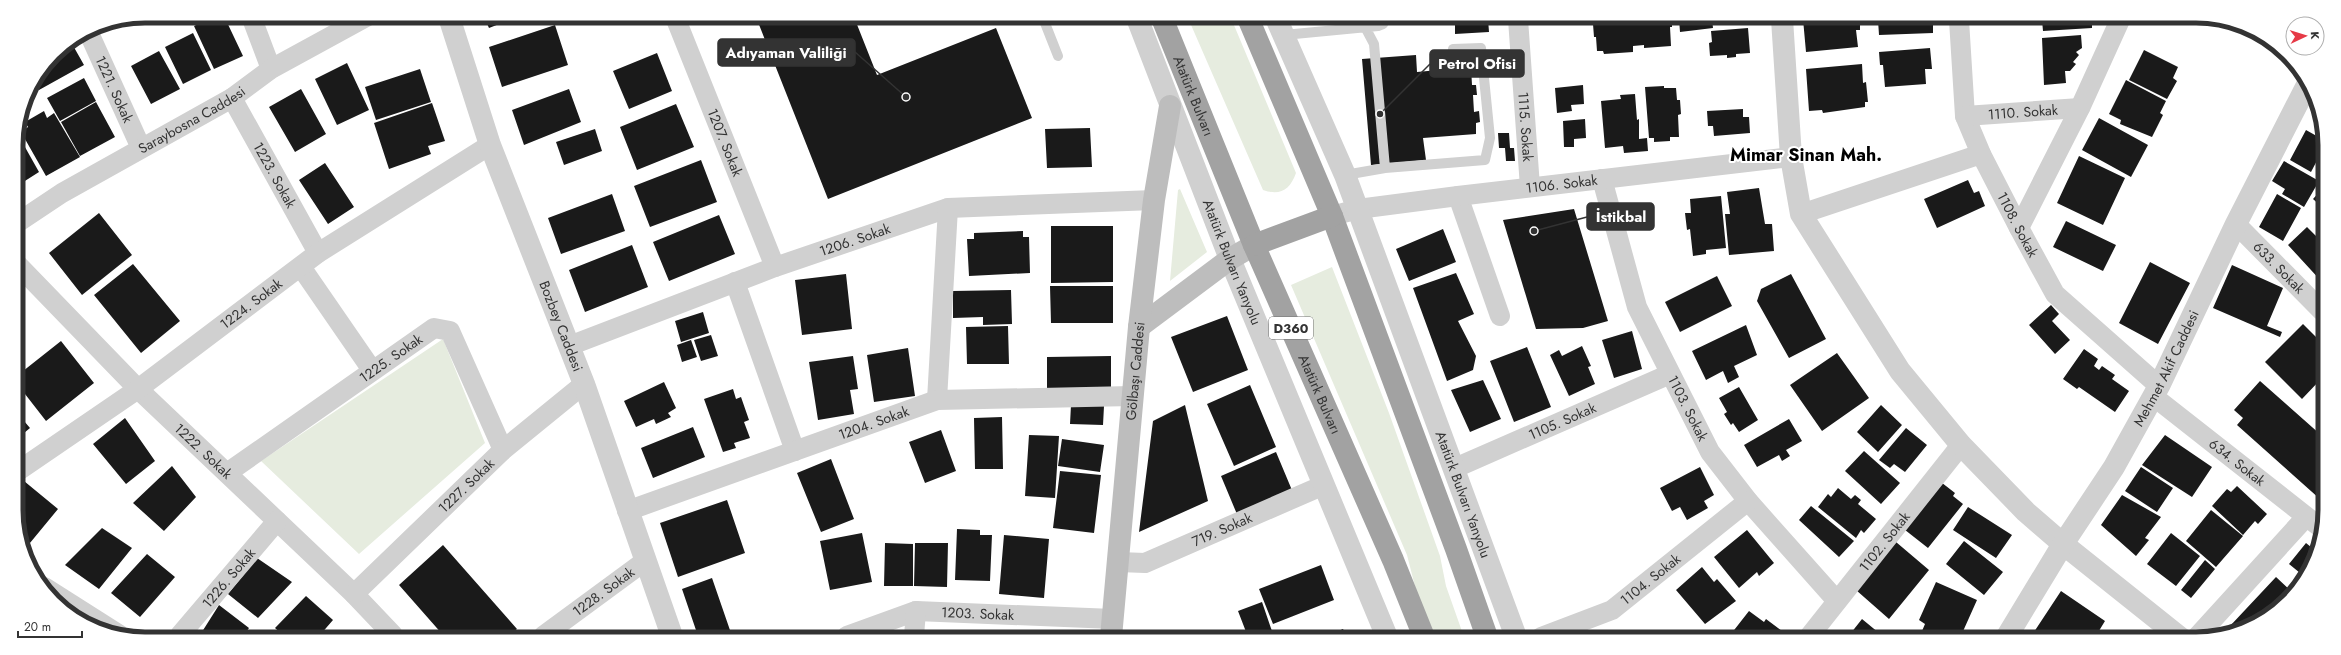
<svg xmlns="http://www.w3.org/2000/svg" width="2341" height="655" viewBox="0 0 2341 655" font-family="Jost,sans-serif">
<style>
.green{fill:#e6ecdf}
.building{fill:#1a1a1a}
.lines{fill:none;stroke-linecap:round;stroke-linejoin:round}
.service{stroke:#d0d0d0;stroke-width:10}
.minor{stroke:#d0d0d0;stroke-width:20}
.tertiary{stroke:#d0d0d0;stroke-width:22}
.secondary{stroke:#bdbdbd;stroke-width:22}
.trunk{stroke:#a2a2a2;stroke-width:22}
.labels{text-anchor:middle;stroke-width:4;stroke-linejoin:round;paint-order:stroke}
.shield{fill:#fff;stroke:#707070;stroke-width:1}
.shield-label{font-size:13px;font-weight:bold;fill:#333}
.street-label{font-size:14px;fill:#333;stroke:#fff}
.district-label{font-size:18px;font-weight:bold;fill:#000;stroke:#fff}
.rim{fill:none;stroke:#333;stroke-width:5}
.leader{fill:none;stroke:#333;stroke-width:1.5}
.callout-dot{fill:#333;stroke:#fff;stroke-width:1.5}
.callout{fill:#333;stroke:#333;stroke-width:1.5}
.callout-label{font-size:15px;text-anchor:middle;font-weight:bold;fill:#fff}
</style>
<rect width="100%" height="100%" fill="#fff"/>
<path class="green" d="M1188 18H1231L1296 173C1290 190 1280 196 1263 190Z
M1180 189 1207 252 1170 281 1178 190Z
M1332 267 1389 413 1440 556 1446 586 1464 637H1436L1418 598 1407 555 1291 285Z
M443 339 485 443 359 554 261 461Z"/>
<path class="building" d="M215 16H224L243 56 214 69 194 26Z
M275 16H285L276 20Z
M484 17H517L489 28Z
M756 17H854L877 75 996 28 1032 118 828 199Z
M1455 19H1488L1489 32 1455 34Z
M1595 19H1672V27H1670L1671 46 1644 48V45L1633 46V52L1604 54 1603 51H1597L1596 37H1594L1593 24H1596Z
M1679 19H1712L1713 28 1680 32Z
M1803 19 1860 20V30H1856L1858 47 1806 52Z
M1878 20H1933V33L1879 35Z
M2042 20H2092V28L2043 31Z
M555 25 568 65 502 87 489 47Z
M1748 28 1750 53 1736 54V57L1727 58V55L1710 56 1709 43 1712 42 1711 31Z
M193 33 211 70 183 84 165 47Z
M2081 35 2082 48 2076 52 2079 55 2073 62 2076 64 2070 71H2065L2066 83 2044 85 2042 38Z
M71 42 84 65 39 90 35 82 54 54Z
M1930 48 1932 69H1925L1926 84 1885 87 1883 65H1880L1879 52Z
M2144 50 2178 67 2173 78 2177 81 2167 99 2129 80Z
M159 51 180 89 151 104 131 66Z
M657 53 672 91 629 109 613 71Z
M1416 55 1417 72 1471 67 1472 85H1476L1477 95H1473L1474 112 1479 111 1480 122 1476 123V134L1423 138 1426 160 1371 165 1362 59Z
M347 63 369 110 337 125 315 79Z
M1862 64 1863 83 1866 82 1868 102H1865V107L1823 113 1822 110 1809 111 1806 69Z
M420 69 431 102 376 120 365 87Z
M84 78 96 101 60 121 47 98Z
M2126 80 2166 101 2160 113 2163 115 2152 137 2120 124 2121 120 2109 114Z
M1583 85 1584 104 1571 105 1572 111 1557 113 1555 88Z
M1664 86V88H1676L1677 100H1680L1681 114 1678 115 1679 137H1670V141L1654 142V138H1649L1645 87Z
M301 89 326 134 295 152 269 107Z
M569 89 581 122 524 145 512 110Z
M1635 94 1637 120 1639 119V139L1647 138 1648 151 1624 153 1623 146 1605 148 1601 101 1621 99 1620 95Z
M96 102 115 137 80 156 61 122Z
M432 103 445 141 428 146 431 154 389 169 374 123Z
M676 104 694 147 637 170 620 127Z
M1743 109V117H1749L1750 133 1714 136 1713 126H1708L1707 111Z
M44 111 47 118 54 113 80 157 46 176 21 132 28 127 25 122Z
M2099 118 2148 145 2131 177 2082 150Z
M1585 119 1586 138 1574 139V147H1564L1563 121Z
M1090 128 1092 167 1047 168 1045 129Z
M595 129 602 151 564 165 556 142Z
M2306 130 2322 139V151L2311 172 2290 160Z
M1498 133H1509L1510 148H1514L1515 161H1506L1505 148H1499Z
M21 140 39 172 17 186 16 143Z
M2079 156 2125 178 2103 225 2057 203Z
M701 160 717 202 650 227 634 186Z
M2284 161 2319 181 2304 207 2282 194 2285 189 2272 181Z
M325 163 354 207 328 224 299 180Z
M1968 180 1974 193 1979 191 1985 206 1937 228 1924 199Z
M1759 188 1765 224H1772L1774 251 1729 255 1725 214H1730L1727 192Z
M2322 189V207L2313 199Z
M612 194 625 231 561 254 548 218Z
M2277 194 2301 208 2283 241 2259 227Z
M1721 196 1726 248 1706 250V254L1693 256 1690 229 1687 230 1685 213H1691L1690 199Z
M1574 209 1608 321 1583 328 1536 329 1503 220Z
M99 213 132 255 82 295 49 253Z
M719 215 735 254 669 281 653 242Z
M2066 221 2116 245 2103 271 2053 247Z
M1051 226H1113V282L1051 283Z
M2307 227 2316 236 2322 230V282L2288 245Z
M1443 229 1456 262 1409 281 1396 249Z
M1023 231V237H1029L1030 273 969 276 967 239H974V233Z
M632 245 648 287 585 312 569 270Z
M2150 262 2190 283 2158 344 2119 323Z
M133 264 180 321 141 353 94 295Z
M2232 265 2283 288 2267 326 2282 332 2280 337 2213 308Z
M1456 273 1474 314 1458 321 1476 356 1473 370 1447 381 1413 288Z
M846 274 852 329 802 335 795 280Z
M1791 274 1826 339 1789 358 1757 301 1761 289Z
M1717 276 1732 306 1680 332 1665 302Z
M1050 286H1113V323H1051Z
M1011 290 1012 324 983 325V317L953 318V291Z
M2051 305 2059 314 2052 321 2070 340 2055 354 2029 325Z
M703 312 709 333 681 342 675 321Z
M1227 316 1248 370 1193 392 1171 337Z
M2303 324 2322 343 2321 379 2302 399 2265 362Z
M1746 325 1757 355 1734 366 1739 377 1728 383 1723 371 1706 380 1692 351Z
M1008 326 1009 364H967L966 327Z
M1632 331 1642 369 1614 378 1602 340Z
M711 335 718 356 701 361 694 340Z
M691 340 697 357 682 362 677 345Z
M61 341 94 383 46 421 18 385V375Z
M1582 346 1591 366 1588 367 1595 384 1569 396 1550 355 1559 350 1562 356Z
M1527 347 1551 407 1514 422 1490 361Z
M908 348 915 396 874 402 867 355Z
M2084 349 2098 359 2094 366 2099 370 2102 366 2115 375 2112 379 2129 391 2115 412 2079 387 2077 389 2063 379Z
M1837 353 1869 398 1822 431 1790 385Z
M853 356 858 389 850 390 854 414 818 420 809 362Z
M1111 356V388H1047V357Z
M1483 380 1501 419 1470 432 1451 390Z
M2260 381 2321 435V500L2237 425 2243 418 2234 410Z
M664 382 676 408 668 413 671 417 656 424 654 419 636 427 624 401Z
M1250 385 1276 447 1234 466 1207 404Z
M1739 387 1758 420 1739 432 1733 423 1731 425 1724 414 1727 412 1719 398Z
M733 389 736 399 741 397 749 420 744 422 750 438 734 443 736 448 723 452 704 399Z
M1071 405 1104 406 1103 425 1070 424Z
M1185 405 1208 501 1139 532 1153 421Z
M1881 405 1902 425 1878 452 1857 432Z
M18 414 30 428 18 438Z
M1002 417 1003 469H975L974 418Z
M125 418 155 461 126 484 93 444Z
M1789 419 1802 441 1786 450 1790 456 1782 461 1779 455 1757 467 1744 445Z
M693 427 705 457 653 478 641 448Z
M1906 428 1927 445 1905 472 1894 464 1890 468 1879 460Z
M941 430 956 471 925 483 909 442Z
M1029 435 1059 436 1055 498 1025 496Z
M2165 435 2212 467 2192 497 2142 465Z
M1062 439 1104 445 1100 472 1058 466Z
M1864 451 1900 483 1881 504 1845 471Z
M1276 452 1294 495 1239 519 1221 476Z
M831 459 854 519 821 532 797 473Z
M172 466 196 497 164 531 133 503Z
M1700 467 1714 495 1704 501 1708 508 1687 520 1680 507 1672 511 1660 488Z
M2141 467 2173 488 2157 512 2125 491Z
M1060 471 1101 475 1094 533 1053 528Z
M1937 479 1955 493 1953 496 1963 504 1928 548 1900 526Z
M24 481 58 509 25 549 18 535V488Z
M2237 486 2267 514 2258 524 2255 521 2243 535 2212 506 2227 489 2231 492Z
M1838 488 1851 499 1855 495 1861 500 1858 504 1876 519 1864 533 1861 530 1856 538 1818 507 1828 494 1831 497Z
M2122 495 2161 517 2145 538 2149 540 2136 556 2101 525Z
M727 500 745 553 678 577 660 523Z
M1811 506 1854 541 1839 557 1799 520Z
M1968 507 2012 535 1996 558 1953 530Z
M2211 510 2243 536 2216 567 2186 541Z
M102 528 132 548 99 589 65 565Z
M957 529 980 530V535H992L990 581 955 580Z
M1747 530 1774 563 1759 576 1757 572 1739 588 1714 557Z
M862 533 872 582 830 590 820 541Z
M2171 533 2200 556 2176 586 2147 564Z
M1004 535 1049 539 1044 598 999 594Z
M1964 541 2003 572 1984 595 1946 564Z
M1896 542 1929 570 1889 619 1856 590Z
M885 543 913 544V586H884Z
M915 543H948L947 587 914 586Z
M2306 543 2317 552 2305 577 2289 564Z
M443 545 517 629 509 635H443L399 585Z
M147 554 175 577 140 617 111 593Z
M257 558 292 582 258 618 228 594Z
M2205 560 2215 569 2191 598 2181 590Z
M1321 565 1334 600 1273 624 1259 589Z
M1702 567 1714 582 1717 579 1736 601 1705 624 1676 590Z
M2276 577 2293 593 2281 607 2245 629 2236 632 2230 626Z
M712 578 732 636H698L682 589Z
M1936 582 1977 600 1960 638H1919L1925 624 1919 620Z
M2061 591 2105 621 2094 639 2030 638Z
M306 596 333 620 320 635H283L275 628Z
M1262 602 1274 637H1248L1238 611Z
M219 605 249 628 244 635H200Z
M1749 611 1764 622 1766 619 1786 634 1784 638H1736L1731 634Z
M1862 619 1879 633 1875 638H1847Z
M1343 629 1347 637H1323Z
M933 632 965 634V636H932Z
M1609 633 1611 638H1599Z
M1880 634 1885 638H1877Z"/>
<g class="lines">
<path class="service" d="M1043 18 1058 56
M1365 27 1374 44 1385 168
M1284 35 1378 26 1383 24 1382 19
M1345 175 1385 168 1485 160 1490 138 1481 48 1453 49"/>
<g class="minor">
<path d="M251 16 271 69"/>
<path id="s1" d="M675 17 775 267"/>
<path id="s2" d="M1518 19 1530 187"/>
<path id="s3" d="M1959 20 1965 116 1981 154 2019 228 2055 294 2159 386"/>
<path id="s4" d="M88 31 141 148"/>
<path id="s5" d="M232 98 318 253"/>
<path id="s6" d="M1965 116 2080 108"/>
<path id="s7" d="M1602 179 1637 307 1710 452 1748 501 1837 601"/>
<path d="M1458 196 1500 316"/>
<path d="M1801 214 1981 154"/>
<path id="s8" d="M1332 216 1358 209 1458 196 1791 157"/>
<path id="s9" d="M17 223 62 193 232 98 271 69 368 16"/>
<path id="s10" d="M2236 224 2322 311"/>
<path d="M2019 228 2080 108 2120 20"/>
<path id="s11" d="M17 264 138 389 354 594 393 635"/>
<path d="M301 267 372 370"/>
<path d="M735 282 795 451"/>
<path id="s12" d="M569 346 775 267 948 208 1154 200"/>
<path id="s13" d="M2153 396 2321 528"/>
<path d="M937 400 948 208"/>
<path id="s14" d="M1455 468 1670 374"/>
<path id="s15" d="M18 471 138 389 318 253 490 145"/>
<path id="s16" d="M227 473 434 328 450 331 503 450"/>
<path id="s17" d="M627 511 937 400 1132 396"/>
<path id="s18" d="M1119 562 1145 563 1324 485"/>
<path id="s19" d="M354 594 503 450 584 384"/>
<path id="s20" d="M180 635 277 521"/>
<path id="s21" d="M543 636 645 561"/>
<path id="s22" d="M847 636 916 611 1113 619"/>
<path d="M914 636 916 611"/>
<path id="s23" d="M1541 637 1612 610 1748 501"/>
<path id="s24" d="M1808 638 1961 445"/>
<path d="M2195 639 2306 517"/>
</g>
<g class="tertiary">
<path id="s25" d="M449 17 490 145 584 384 672 636"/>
<path id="s26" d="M1137 18 1230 259 1387 637"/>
<path id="s27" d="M1276 18 1345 175 1516 637"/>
<path d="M1782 19 1791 157 1801 214 1900 371 1961 445 2026 512 2063 544 2182 639"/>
<path d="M44 588 118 635"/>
<path id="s28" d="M2006 638 2063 544 2114 467 2159 386 2236 224 2306 87"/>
</g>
<g class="secondary">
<path d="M1139 327 1230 259 1254 245"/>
<path id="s29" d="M1111 637 1139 327 1154 200 1170 106"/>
</g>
<g class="trunk">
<path id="s30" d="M1162 18 1254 245 1393 560 1424 637"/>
<path d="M1248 18 1332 216 1456 549 1487 637"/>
<path d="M1254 245 1332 216"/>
</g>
</g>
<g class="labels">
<rect class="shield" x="1269" y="317" width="44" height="22" rx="3"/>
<g class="shield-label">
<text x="1291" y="333">D360</text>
</g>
<g class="street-label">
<text dy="5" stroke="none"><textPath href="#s4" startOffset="64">1221. Sokak</textPath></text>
<text dy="5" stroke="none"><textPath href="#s30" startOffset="84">Atatürk Bulvarı</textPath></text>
<text dy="5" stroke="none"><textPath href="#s6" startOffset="58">1110. Sokak</textPath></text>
<text dy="5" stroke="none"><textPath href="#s9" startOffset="203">Saraybosna Caddesi</textPath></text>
<text dy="5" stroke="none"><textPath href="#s2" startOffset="108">1115. Sokak</textPath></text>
<text dy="5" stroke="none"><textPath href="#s1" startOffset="135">1207. Sokak</textPath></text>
<text dy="5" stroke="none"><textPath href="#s5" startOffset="88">1223. Sokak</textPath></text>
<text dy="5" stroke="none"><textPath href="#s8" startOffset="232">1106. Sokak</textPath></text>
<text dy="5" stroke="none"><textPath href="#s3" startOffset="217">1108. Sokak</textPath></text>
<text dy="5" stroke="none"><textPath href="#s12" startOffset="305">1206. Sokak</textPath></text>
<text dy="5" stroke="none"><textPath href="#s26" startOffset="262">Atatürk Bulvarı Yanyolu</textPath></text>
<text dy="5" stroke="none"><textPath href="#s10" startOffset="61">633. Sokak</textPath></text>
<text dy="5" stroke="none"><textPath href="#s15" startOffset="287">1224. Sokak</textPath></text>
<text dy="5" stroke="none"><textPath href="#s25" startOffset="329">Bozbey Caddesi</textPath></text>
<text dy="5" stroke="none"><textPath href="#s16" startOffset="200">1225. Sokak</textPath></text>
<text dy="5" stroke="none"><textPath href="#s28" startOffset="314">Mehmet Akif Caddesi</textPath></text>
<text dy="5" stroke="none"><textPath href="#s29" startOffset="267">Gölbaşı Caddesi</textPath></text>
<text dy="5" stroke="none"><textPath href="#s30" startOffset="408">Atatürk Bulvarı</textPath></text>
<text dy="5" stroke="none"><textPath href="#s7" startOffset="246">1103. Sokak</textPath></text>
<text dy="5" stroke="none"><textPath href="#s14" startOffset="117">1105. Sokak</textPath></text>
<text dy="5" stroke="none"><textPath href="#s17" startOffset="262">1204. Sokak</textPath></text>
<text dy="5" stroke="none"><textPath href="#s11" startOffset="264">1222. Sokak</textPath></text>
<text dy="5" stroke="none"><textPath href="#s13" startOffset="107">634. Sokak</textPath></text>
<text dy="5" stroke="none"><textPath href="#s19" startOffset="156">1227. Sokak</textPath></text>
<text dy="5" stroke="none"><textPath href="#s27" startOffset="512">Atatürk Bulvarı Yanyolu</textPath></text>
<text dy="5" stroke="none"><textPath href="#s18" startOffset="110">719. Sokak</textPath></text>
<text dy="5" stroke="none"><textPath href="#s24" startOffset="123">1102. Sokak</textPath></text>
<text dy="5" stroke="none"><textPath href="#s20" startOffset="75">1226. Sokak</textPath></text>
<text dy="5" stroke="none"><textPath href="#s23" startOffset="125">1104. Sokak</textPath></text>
<text dy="5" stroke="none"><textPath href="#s21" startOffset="75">1228. Sokak</textPath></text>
<text dy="5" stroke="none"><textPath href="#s22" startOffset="135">1203. Sokak</textPath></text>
</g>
<g class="district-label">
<text x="1806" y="161">Mimar Sinan Mah.</text>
</g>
</g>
<path d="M0 0H2341V655H0ZM145 23H2196A122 122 0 0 1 2318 145V510A122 122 0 0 1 2196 632H145A122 122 0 0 1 23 510V145A122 122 0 0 1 145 23Z" fill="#fff" fill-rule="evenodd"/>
<path class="rim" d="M145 23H2196A122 122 0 0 1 2318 145V510A122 122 0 0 1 2196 632H145A122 122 0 0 1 23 510V145A122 122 0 0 1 145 23Z"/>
<path class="leader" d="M906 97L855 52M1380 114L1430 64M1534 231L1587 217"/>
<g class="callout-dot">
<circle cx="906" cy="97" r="4"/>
<circle cx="1380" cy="114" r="4"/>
<circle cx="1534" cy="231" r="4"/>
</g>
<g class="callout">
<rect x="718" y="39" width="137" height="27" rx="4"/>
<rect x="1430" y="50" width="94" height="27" rx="4"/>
<rect x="1587" y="203" width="67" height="27" rx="4"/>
</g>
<g class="callout-label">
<text x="786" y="58">Adıyaman Valiliği</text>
<text x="1477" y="69">Petrol Ofisi</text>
<text x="1621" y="222">İstikbal</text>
</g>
<g transform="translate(2305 36) rotate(86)"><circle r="19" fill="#ffffff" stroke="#adadad"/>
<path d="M0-3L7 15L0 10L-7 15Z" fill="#e63946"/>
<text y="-6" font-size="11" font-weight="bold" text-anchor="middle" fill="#333333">K</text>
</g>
<path d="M18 631v6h64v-6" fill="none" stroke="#333333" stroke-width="2"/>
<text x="24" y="631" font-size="12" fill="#333333" stroke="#ffffff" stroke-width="3" paint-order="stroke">20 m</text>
</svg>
